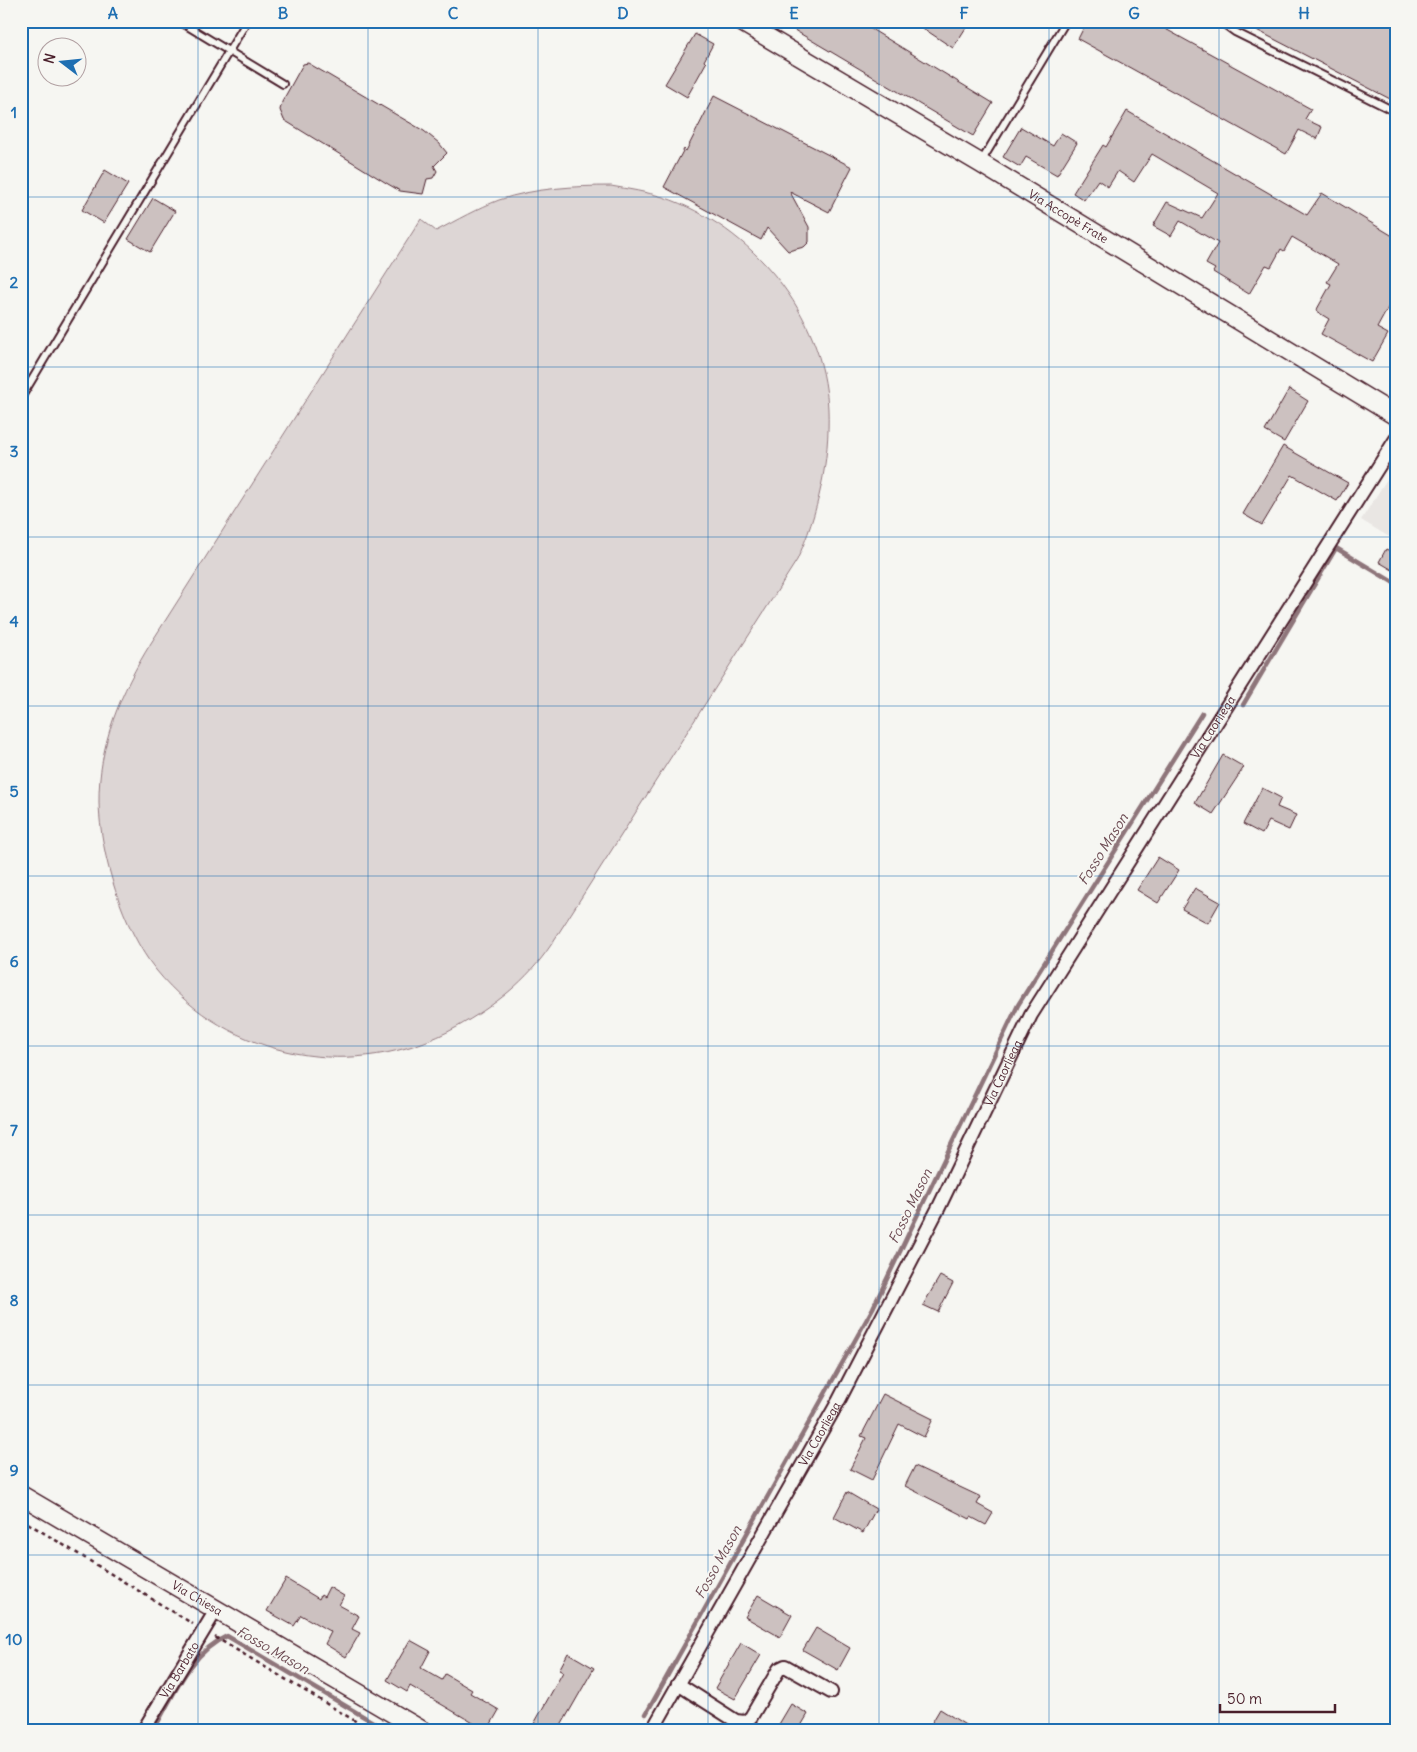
<svg xmlns="http://www.w3.org/2000/svg" width="1417" height="1752" viewBox="0 0 1417 1752" font-family="Delius,sans-serif">
<style>
.built{fill:#e9e6e3}
.green{fill:#ddd6d5;stroke:#947a80}
.lines{fill:none;stroke-linecap:round;stroke-linejoin:round}
.stream{stroke:#8e747a;stroke-width:4.5}
.building{fill:#ccc1c0;stroke:#4a1f2b}
.lane-casing{stroke:#4a1f2b;stroke-width:10}
.street-casing{stroke:#4a1f2b;stroke-width:16}
.secondary-casing{stroke:#4a1f2b;stroke-width:21}
.path{stroke:#4a1f2b;stroke-width:2.5;stroke-dasharray:4 4;stroke-linecap:butt}
.lane{stroke:#f6f6f2;stroke-width:6}
.street{stroke:#f6f6f2;stroke-width:12}
.secondary{stroke:#f6f6f2;stroke-width:18}
.grid{fill:none;stroke:#1f6fb2;stroke-width:1;stroke-opacity:0.55}
.labels{text-anchor:middle;stroke-width:4;stroke-linejoin:round;paint-order:stroke}
.street-label{font-size:12px;fill:#4a1f2b;stroke:#f6f6f2}
.water-label{font-size:14px;font-style:italic;fill:#6c4a52;stroke:#f6f6f2}
.neatline{fill:none;stroke:#1f6fb2;stroke-width:2}
.grid-label{font-size:16px;text-anchor:middle;font-weight:bold;fill:#1f6fb2}
</style>
<rect width="100%" height="100%" fill="#f6f6f2"/>
<filter id="ink" filterUnits="userSpaceOnUse"><feTurbulence type="fractalNoise" baseFrequency=".02" numOctaves="2"/><feDisplacementMap in="SourceGraphic" scale="10" xChannelSelector="R" yChannelSelector="G"/><feConvolveMatrix kernelMatrix="1 2 1 2 8 2 1 2 1" color-interpolation-filters="sRGB"/></filter>
<g filter="url(#ink)">
<path class="built" d="M1396 465V541L1361 520Z"/>
<path class="green" d="M611 186C628 189 647 192 663 197 752 227 824 314 828 409 830 460 818 514 797 560L551 945C527 981 494 1006 457 1027 356 1083 229 1060 156 970 123 929 100 855 99 803 98 745 121 691 151 643L421 219 436 231C457 220 478 208 499 200 534 188 575 186 611 186Z"/>
<g class="lines">
<path class="stream" d="M1243 705 1336 548 1396 584
M646 1714 873 1308 1018 1005 1202 713
M153 1731C173 1697 189 1653 227 1636L388 1731"/>
</g>
<path class="building" d="M779 21H858L993 103 973 136Z
M912 21H959L967 26 953 48Z
M1087 21H1151L1311 109 1305 119 1322 127 1317 139 1299 130 1286 154 1078 39Z
M1239 21H1396V102Z
M695 34 713 44 704 61 706 63 687 97 665 84Z
M308 63 424 131 439 143 447 153 434 166 437 171 433 178 427 179 423 194 400 191 388 184 284 120 280 110 282 102 303 64Z
M714 96 852 167 829 212 790 192 809 227V242L804 247 788 251 767 228 761 240 664 187 684 149 686 151Z
M1127 111 1307 215 1322 193 1396 238V293L1377 328 1388 334 1372 362 1321 334 1329 319 1316 311 1331 284 1327 282 1338 264 1292 237 1284 251 1281 249 1271 267 1266 265 1249 294 1213 272 1215 269 1206 264 1218 243 1180 221 1171 236 1153 226 1167 202 1202 218 1218 193 1152 154 1134 182 1118 171 1108 187 1098 180 1084 200 1073 193 1103 145 1106 147Z
M1021 127 1053 146 1061 133 1077 143 1057 175 1026 157 1020 167 1003 157Z
M105 170 128 184 104 223 82 210Z
M153 198 175 211 150 252 128 239Z
M1289 389 1308 401 1284 442 1265 431Z
M1283 446 1348 483 1337 501 1292 475 1262 525 1243 514Z
M1386 549 1396 554V572L1379 562Z
M1223 755 1244 767 1213 814 1195 803Z
M1262 788 1281 798 1277 807 1296 815 1289 830 1269 821 1262 834 1243 824Z
M1158 857 1179 870 1158 903 1137 890Z
M1195 888 1220 902 1208 923 1182 909Z
M940 1276 953 1283 938 1312 923 1305Z
M883 1394 933 1419 924 1437 899 1424 872 1480 850 1469 866 1438 861 1436Z
M915 1466 981 1497 977 1504 993 1513 986 1525 971 1517 970 1519 905 1486Z
M847 1492 876 1509 863 1533 834 1517Z
M286 1579 319 1599 321 1595 324 1597 329 1587 344 1596 339 1605 359 1616 352 1629 360 1633 346 1657 325 1644 331 1632 301 1615 294 1626 267 1611Z
M758 1595 792 1615 780 1637 745 1617Z
M816 1628 850 1648 838 1670 803 1650Z
M410 1640 430 1651 421 1668 442 1680 445 1674 472 1690 470 1693 499 1710 487 1731 410 1686 407 1692 387 1680Z
M741 1643 761 1655 735 1699 715 1688Z
M568 1653 594 1668 558 1731H530L563 1672 559 1670Z
M791 1704 808 1714 798 1731H775Z
M940 1709 975 1731H927Z"/>
<g class="lines">
<g class="lane-casing">
<path id="lane" d="M179 21 283 84
M1220 21 1235 32 1396 112
M981 162 1066 21
M21 398 247 21"/>
</g>
<g class="street-casing">
<g id="street">
<path d="M678 1684 736 1721 745 1722 751 1717 779 1669 785 1666 831 1692"/>
<path id="s1" d="M143 1731 216 1610"/>
<path id="s2" d="M652 1731 838 1402 939 1207 1031 1015 1396 439"/>
</g>
</g>
<g class="secondary-casing">
<g id="secondary">
<path id="s3" d="M740 21 980 163 1396 416"/>
<path id="s4" d="M21 1495 423 1731"/>
</g>
</g>
<path class="path" d="M21 1519 193 1624
M215 1637 372 1731"/>
<use href="#lane" class="lane"/>
<use href="#street" class="street"/>
<use href="#secondary" class="secondary"/>
</g>
</g>
<path class="grid" d="M198 21V1731M368 21V1731M538 21V1731M708 21V1731M879 21V1731M1049 21V1731M1219 21V1731M21 197H1396M21 367H1396M21 537H1396M21 706H1396M21 876H1396M21 1046H1396M21 1215H1396M21 1385H1396M21 1555H1396"/>
<g class="labels">
<g class="street-label">
<text dy="4" stroke="none"><textPath href="#s3" startOffset="382">Via Accopè Frate</textPath></text>
<text dy="4" stroke="none"><textPath href="#s2" startOffset="1151">Via Caorliega</textPath></text>
<text dy="4" stroke="none"><textPath href="#s2" startOffset="746">Via Caorliega</textPath></text>
<text dy="4" stroke="none"><textPath href="#s2" startOffset="341">Via Caorliega</textPath></text>
<text dy="4" stroke="none"><textPath href="#s4" startOffset="204">Via Chiesa</textPath></text>
<text dy="4" stroke="none"><textPath href="#s1" startOffset="71">Via Barbato</textPath></text>
</g>
<g class="water-label">
<text transform="translate(1103 849) rotate(-58)" y="5">Fosso Mason</text>
<text transform="translate(910 1206) rotate(-64)" y="5">Fosso Mason</text>
<text transform="translate(718 1562) rotate(-61)" y="5">Fosso Mason</text>
<text transform="translate(273 1650) rotate(30)" y="5">Fosso Mason</text>
</g>
</g>
<rect width="1417" height="1752" fill="none" stroke="#f6f6f2" stroke-width="55"/>
<g transform="translate(62 62) rotate(286)"><circle r="24" fill="#f6f6f2" stroke="#b1a0a2"/>
<path d="M0-4L9 19L0 12L-9 19Z" fill="#1f6fb2"/>
<text y="-8" font-size="14" font-weight="bold" text-anchor="middle" fill="#4a1f2b">N</text>
</g>
<path d="M1220 1704v8h115v-8" fill="none" stroke="#4a1f2b" stroke-width="2.5"/>
<text x="1227" y="1704" font-size="15" fill="#4a1f2b" stroke="#f6f6f2" stroke-width="4" paint-order="stroke">50 m</text>
<rect x="28" y="28" width="1362" height="1696" class="neatline"/>
<g class="grid-label">
<text x="113" y="19">A</text>
<text x="283" y="19">B</text>
<text x="453" y="19">C</text>
<text x="623" y="19">D</text>
<text x="794" y="19">E</text>
<text x="964" y="19">F</text>
<text x="1134" y="19">G</text>
<text x="1304" y="19">H</text>
<text x="14" y="118">1</text>
<text x="14" y="288">2</text>
<text x="14" y="457">3</text>
<text x="14" y="627">4</text>
<text x="14" y="797">5</text>
<text x="14" y="967">6</text>
<text x="14" y="1136">7</text>
<text x="14" y="1306">8</text>
<text x="14" y="1476">9</text>
<text x="14" y="1645">10</text>
</g>
</svg>
